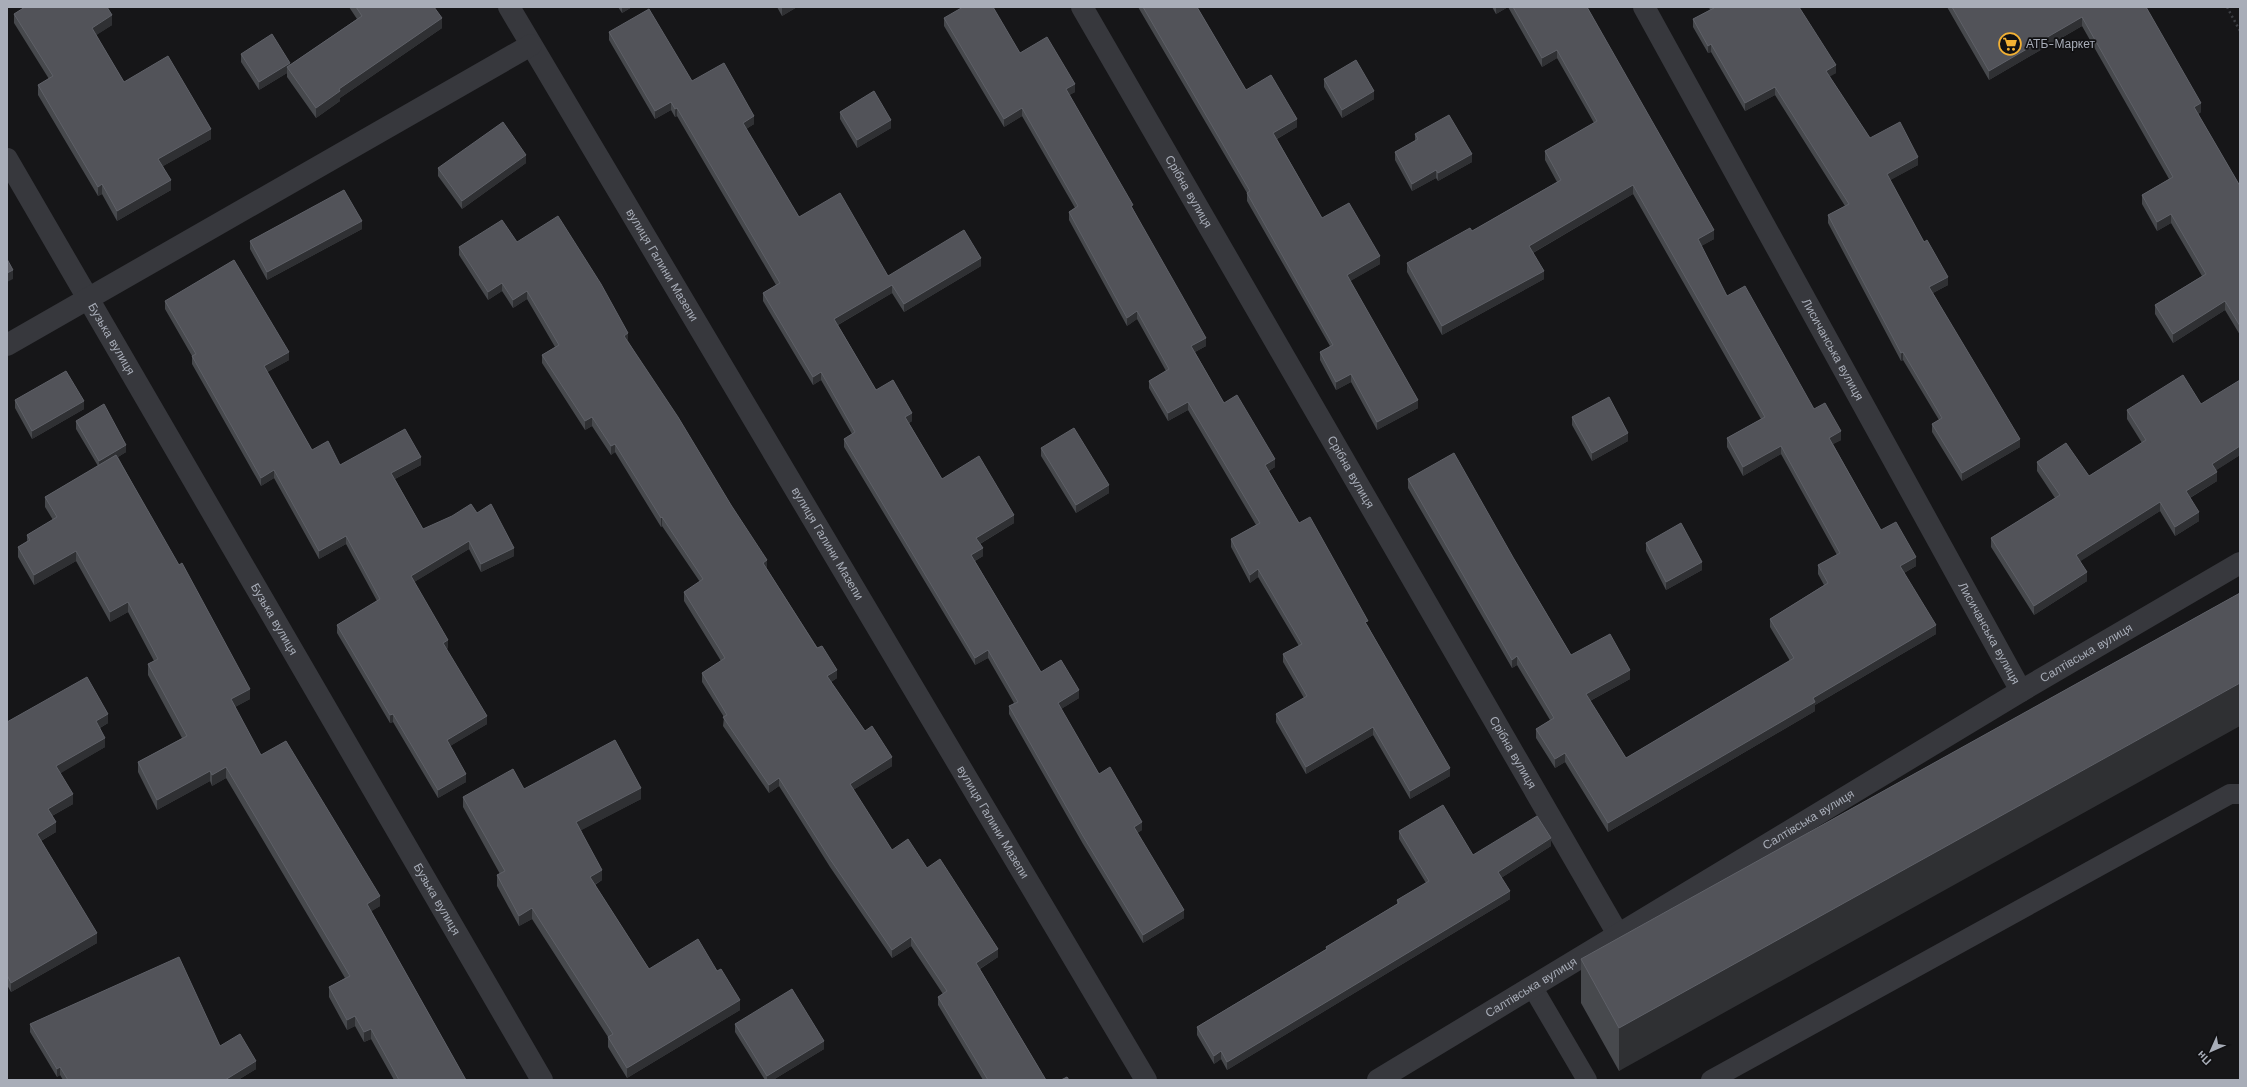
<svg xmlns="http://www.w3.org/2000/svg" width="2247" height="1087" viewBox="0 0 2247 1087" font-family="'Work Sans',sans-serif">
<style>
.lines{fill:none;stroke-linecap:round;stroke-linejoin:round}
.path{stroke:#3d3f44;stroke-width:2.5;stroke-dasharray:2 3;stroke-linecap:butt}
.service{stroke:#37383d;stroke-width:20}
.minor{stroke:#37383d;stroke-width:22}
.wall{fill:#47494d}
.shaded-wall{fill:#2f3033}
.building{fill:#525359;stroke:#5f6168}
.labels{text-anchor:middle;stroke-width:3.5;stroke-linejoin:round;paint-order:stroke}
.poi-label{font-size:12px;fill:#a8adb8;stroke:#111113;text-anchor:start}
.street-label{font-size:12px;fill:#a8adb8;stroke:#111113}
</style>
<rect width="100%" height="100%" fill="#161618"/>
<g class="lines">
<path class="path" d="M2227 7 2240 31"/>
<path class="service" d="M1533 988 1587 1080
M1711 1080 2230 794H2240"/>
<g class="minor">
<path id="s1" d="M509 7 1146 1080"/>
<path id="s2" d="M1082 7 1619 936"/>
<path id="s3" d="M1644 7 2021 691"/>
<path id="s4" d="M7 159 542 1080"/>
<path d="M7 345 531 45"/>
<path id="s5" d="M1378 1080 2021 691 2240 563"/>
</g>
</g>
<path class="wall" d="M349 7H434L442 28 340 98V101L316 118 287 77V73L259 90 241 62V54L290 65 357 19Z
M618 7H632L622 13Z
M777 7H797L782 16Z
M1138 7H1197L1246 90 1297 127 1277 139 1322 218 1380 264 1350 281 1418 408 1377 430 1351 382 1336 390 1320 360V352L1330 346 1247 201V193Z
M1492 7H1587L1714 239 1701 246 1727 296 1814 409 1841 440 1833 444 1881 530 1916 566 1904 573 1936 634 1815 705V711L1608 832 1565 762 1555 768 1536 738V729L1550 720 1517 665 1512 668 1408 488V479L1514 559 1571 655 1630 679 1590 701 1626 758 1790 661 1770 627V619L1824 585 1818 574V565L1837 555 1781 454 1743 476 1727 447V438L1761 419 1633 194 1533 253 1544 279 1442 335 1407 272V263L1472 231 1557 182 1545 160V151L1594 123 1557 58 1542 67 1508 7 1496 14Z
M1709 7H1799L1836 73 1829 76 1870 138 1918 165 1890 180 1924 242 1948 285 1933 293 2020 447 1962 481 1932 432V424L1939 420 1903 360 1901 361 1828 223V215L1845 206 1775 95 1745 111 1711 52 1708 53 1693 27V19L1710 10Z
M1947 7H2146L2201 112 2198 114 2240 186V335L2225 310 2173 343 2155 314V305L2202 276 2171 223 2157 231 2142 204V195L2169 179 2082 26 1989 80Z
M14 14 112 25 96 35 124 82 211 139 163 166 171 190 117 221 102 194 98 196 38 95V85L49 79 14 23Z
M944 18 1020 53 1075 92 1069 95 1133 209 1206 346 1195 352 1224 403 1275 467 1269 471 1299 523 1368 626 1450 776 1410 799 1373 735 1306 774 1276 722V714L1304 698 1283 662V654L1299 646 1258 577 1250 583 1231 547V539L1256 525 1188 410 1168 421 1149 388V381L1166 371 1137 319 1127 326 1069 220V212L1075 208 1022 116 1004 127 944 26Z
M609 32 692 81 754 124 746 129 799 217 888 276 981 266 904 312 892 293 838 325 876 390 912 421 909 423 942 479 1014 523 980 544 983 556 975 561 1041 672 1079 698 1061 709 1099 774 1142 830 1137 833 1184 918 1143 943 1083 844 1009 714V706L1014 703 988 658 975 665 844 447V439L852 434 821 380 813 385 763 301V293L776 285 677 116 675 117 671 110 655 119 609 40Z
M1324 79 1374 99 1342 118 1324 87Z
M840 112 891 128 857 148 840 119Z
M1415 134 1472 162 1438 181 1436 178 1412 191 1395 160V152L1415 141Z
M526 163 462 209 438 176V168Z
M362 229 267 280 250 249V241Z
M517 242 628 341 767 569 837 678 831 682 865 731 892 766 853 790 892 850 927 868 998 957 980 969 1046 1080H983L938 1005V997L943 994 911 946 892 958 830 867 779 786 769 793 723 726 724 717 702 682V673L721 661 684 601V592L700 582 662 526 661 527 615 452 611 455 592 426 585 430 542 363V355L555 347 527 299 513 308 502 291 488 300 459 255V247Z
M165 301 289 360 267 372 312 450 340 465H421L395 479 423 529 477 513 514 556 481 572 469 549 414 582 448 648 446 649 487 724 450 746 466 782 438 798 393 722 390 723 337 633V625L377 601 346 544 319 559 274 478 261 486 192 364V356L165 309Z
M15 400 84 409 32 439 15 408Z
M2201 404 2240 455 2216 470 2217 481 2190 498 2199 521 2175 536 2160 511 2080 561 2087 581 2034 615 1991 547V538L2055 498 2037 471V462L2089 476 2142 443 2127 419V410Z
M1572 417 1628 441 1592 461 1572 425Z
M76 421 126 452 118 457 250 699 235 707 261 755 380 906 371 911 466 1080H394L371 1039 364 1042 355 1026 347 1030 329 997V987L345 978 226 778 212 786 210 781 157 810 138 772V762L182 738 148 675V664L154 661 128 612 110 622 76 561 34 585 18 557V547L27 541V535L53 520 45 507V497L98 466 76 429Z
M1041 448 1109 493 1076 513 1041 456Z
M1646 543 1702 570 1666 590 1646 551Z
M2240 593 1619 1071 1581 1003V959Z
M7 722 108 723 100 728 105 747 60 773 73 804 52 816 56 832 41 841 97 943 11 992 7 985Z
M524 789 641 799 581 830 602 880 595 885 649 969 740 1010 627 1078 608 1047V1037L532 919 519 926 497 886V875L500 874 463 807V797Z
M1399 831 1473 855 1551 846 1501 878 1510 899 1227 1070 1221 1059 1214 1064 1197 1035V1027L1326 949V947L1397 904V900L1426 883 1399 839Z
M30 1024 220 1046 256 1069 238 1080H63L60 1075 57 1077 30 1032Z
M735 1024 824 1049 773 1080H765L735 1032Z"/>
<path class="shaded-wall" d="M622 7H632L622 13Z
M783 7H797L782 16V8Z
M1496 7H1508L1496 14Z
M112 15V25L92 38V28Z
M2082 17V26L1989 80V71Z
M442 18V28L340 98V101L316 118V108L339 89Z
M1711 44V52L1708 53V46Z
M1557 50V58L1542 67V58Z
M290 63V71L287 67V73L259 90V82Z
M1836 65V73L1826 79V71Z
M1075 84V92L1066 97V89Z
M1775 87V95L1745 111V103Z
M1374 91V99L1342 118V110Z
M671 102V110L655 119V111Z
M2201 103V112L2194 116V107Z
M677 108V116L675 117V109Z
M1022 108V116L1004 127V119Z
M754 116V124L743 131V123Z
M1297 119V127L1273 141V133Z
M891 120V128L857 148V140Z
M211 129V139L158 169V159Z
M1472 154V162L1438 181V173Z
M526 155V163L462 209V201Z
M1918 157V165L1887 182V174Z
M1436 170V178L1412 191V184Z
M171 180V190L117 221V211Z
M102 184V194L98 196V187Z
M1633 185V194L1529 255V246Z
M2171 214V223L2157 231V222Z
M362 221V229L267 280V272Z
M1714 230V239L1698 248V239Z
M1380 256V264L1347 283V275Z
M981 258V266L904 312V304Z
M13 270V279L7 282V273Z
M1544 271V279L1442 335V326Z
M1948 277V285L1929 295V287Z
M502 283V291L488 300V292Z
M892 285V293L834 327V319Z
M527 291V299L513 308V300Z
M2225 301V310L2173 343V334Z
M1137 311V319L1127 326V318Z
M628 333V342L624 336Z
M1206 338V346L1191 354V346Z
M289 352V360L264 374V366Z
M1903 352V360L1901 361V353Z
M821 372V380L813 385V377Z
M1351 374V382L1336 390V382Z
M1418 400V408L1377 430V422Z
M84 401V409L32 439V431Z
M1188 402V410L1168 421V413Z
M912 413V421L905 425V417Z
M592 417V426L585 430V421Z
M1841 431V440L1829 446V438Z
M1628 433V441L1592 461V453Z
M2020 439V447L1962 481V473Z
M615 444V452L611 455V446Z
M126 445V452L99 469V461Z
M1781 446V454L1743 476V467Z
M2240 446V455L2212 473V464Z
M421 457V465L391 481V473Z
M1275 459V467L1265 473V465Z
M274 470V478L261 486V478Z
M2217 472V481L2186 500V491Z
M1109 485V493L1076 513V505Z
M2160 502V511L2076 564V555Z
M2199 512V521L2175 536V527Z
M1014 515V523L976 546V538Z
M662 517V526L661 527V518Z
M346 536V544L319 559V551Z
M469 541V549L411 584V576Z
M514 548V556L481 572V564Z
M983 548V556L971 563V555Z
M76 551V561L34 585V575Z
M1916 557V566L1900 575V566Z
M767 560V569L763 563Z
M1702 562V570L1666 590V582Z
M1258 569V577L1250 583V575Z
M2087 572V581L2034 615V606Z
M128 602V612L110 622V612Z
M1936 625V634L1815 705V711L1608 832V823L1813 698Z
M448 640V648L443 651V643Z
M988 650V658L975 665V658Z
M1517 656V665L1512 668V660Z
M837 670V678L827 684V676Z
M1630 670V679L1586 703V694Z
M2240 683V726L1619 1071V1028Z
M250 689V699L231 709V699Z
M1079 690V698L1058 711V703Z
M108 714V723L96 730V721Z
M393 714V722L390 723V715Z
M487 716V724L447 748V740Z
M1373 727V735L1306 774V767Z
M105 738V747L56 776V766Z
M1565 753V762L1555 768V759Z
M892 757V766L850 792V784Z
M226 767V778L212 786V775Z
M1450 768V776L1410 799V791Z
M210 771V781L157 810V800Z
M466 774V782L438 798V790Z
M779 778V786L769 793V785Z
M641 788V799L576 833V822Z
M73 794V804L48 818V809Z
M56 822V832L37 843V834Z
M1142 822V830L1134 835V827Z
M1551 838V846L1498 880V872Z
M602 870V880L590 887V877Z
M1510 891V899L1227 1070V1062Z
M380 896V906L367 914V904Z
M532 908V919L519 926V916Z
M1184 910V918L1143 943V935Z
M97 933V943L11 992V983Z
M911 937V946L892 958V950Z
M998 949V957L976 971V963Z
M740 1000V1010L627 1078V1068Z
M355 1016V1026L347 1030V1020Z
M371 1029V1039L364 1042V1032Z
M824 1041V1049L773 1080H767V1076Z
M1221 1051V1059L1214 1064V1056Z
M256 1061V1069L238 1080H225Z
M60 1067V1075L57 1077V1069Z"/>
<path class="building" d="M25 7H107L112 15 92 28 124 82 168 56 211 129 158 159 171 180 117 211 102 184 98 187 38 85 53 76 14 14Z
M356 7H434L442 18 339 89 340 91 316 108 287 67 362 16Z
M963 7H993L1020 53 1047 37 1075 84 1066 89 1133 205 1131 206 1206 338 1191 346 1224 403 1237 395 1275 459 1265 465 1299 523 1310 517 1368 621 1365 622 1450 768 1410 791 1373 727 1306 767 1276 714 1307 696 1283 654 1302 644 1258 569 1250 575 1231 539 1260 523 1188 402 1168 413 1149 381 1169 369 1137 311 1127 318 1069 212 1078 206 1022 108 1004 119 944 18Z
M1143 7H1197L1246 90 1271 75 1297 119 1273 133 1322 218 1349 203 1380 256 1347 275 1418 400 1377 422 1351 374 1336 382 1320 352 1333 345 1247 193 1250 191Z
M1513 7H1587L1714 230 1698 239 1727 296 1745 286 1814 409 1825 403 1841 431 1829 438 1881 530 1896 522 1916 557 1900 566 1936 625 1813 698 1815 702 1608 823 1565 753 1555 759 1536 729 1554 718 1517 656 1512 660 1408 479 1454 453 1514 559 1571 655 1610 634 1630 670 1586 694 1626 758 1794 658 1770 619 1828 583 1818 565 1840 553 1781 446 1743 467 1727 438 1765 417 1633 185 1529 246 1544 271 1442 326 1407 263 1470 228 1472 231 1561 180 1545 151 1597 121 1557 50 1542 58Z
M1713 7H1799L1836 65 1826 71 1870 138 1900 122 1918 157 1887 174 1924 242 1927 240 1948 277 1929 287 2020 439 1962 473 1932 424 1942 418 1903 352 1901 353 1828 215 1849 204 1775 87 1745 103 1711 44 1708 46 1693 19 1714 8Z
M1952 7H2146L2201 103 2194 107 2240 186V326L2225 301 2173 334 2155 305 2206 274 2171 214 2157 222 2142 195 2173 177 2082 17 1989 71Z
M649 9 692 81 724 63 754 116 743 123 799 217 840 193 888 276 964 230 981 258 904 304 892 285 834 319 876 390 893 380 912 413 905 417 942 479 979 456 1014 515 976 538 983 548 971 555 1041 672 1061 660 1079 690 1058 703 1099 774 1110 767 1142 822 1134 827 1184 910 1143 935 1083 836 1009 706 1018 702 988 650 975 658 844 439 855 432 821 372 813 377 763 293 780 283 677 108 675 109 671 102 655 111 609 32Z
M272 34 290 63 259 82 241 54Z
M1356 60 1374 91 1342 110 1324 79Z
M874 91 891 120 857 140 840 112Z
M1449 115 1472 154 1438 173 1436 170 1412 184 1395 152 1418 139 1415 134Z
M503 122 526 155 462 201 438 168Z
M344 190 362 221 267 272 250 241Z
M558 216 601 284 628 333 624 336 678 417 731 505 767 560 763 563 817 648 822 646 837 670 827 676 865 731 872 726 892 757 850 784 892 850 908 839 927 868 940 859 998 949 976 963 1046 1080H988L938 997 947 991 911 937 892 950 830 859 779 778 769 785 723 717 727 715 702 673 725 658 684 592 703 579 662 517 661 518 615 444 611 446 592 417 585 421 542 355 559 345 527 291 513 300 502 283 488 292 459 247 502 220 517 242Z
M7 259 13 270 7 273Z
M234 260 289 352 264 366 312 450 328 441 340 465 405 429 421 457 391 473 423 529 452 516 471 504 477 513 491 504 514 548 481 564 469 541 411 576 448 640 443 643 487 716 447 740 466 774 438 790 393 714 390 715 337 625 380 599 346 536 319 551 274 470 261 478 192 356 196 354 165 301Z
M66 371 84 401 32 431 15 400Z
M2183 375 2201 404 2240 380V446L2212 464 2217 472 2186 491 2199 512 2175 527 2160 502 2076 555 2087 572 2034 606 1991 538 2060 495 2037 462 2066 443 2089 476 2146 440 2127 410Z
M1609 397 1628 433 1592 453 1572 417Z
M104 404 126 445 99 461 76 421Z
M1074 428 1109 485 1076 505 1041 448Z
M116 455 179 565 182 563 250 689 231 699 261 755 286 741 380 896 367 904 466 1080H399L371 1029 364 1032 355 1016 347 1020 329 987 350 976 226 767 212 775 210 771 157 800 138 762 187 736 148 664 158 659 128 602 110 612 76 551 34 575 18 547 30 540 27 535 57 517 45 497Z
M1681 523 1702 562 1666 582 1646 543Z
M2240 593V683L1619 1028 1581 959Z
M87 677 108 714 96 721 105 738 56 766 73 794 48 809 56 822 37 834 97 933 11 983 7 975V722Z
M615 740 641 788 576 822 602 870 590 877 649 969 698 939 717 971 721 969 740 1000 627 1068 608 1037 613 1034 532 908 519 916 497 875 505 871 463 797 513 769 524 789Z
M1443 805 1473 855 1537 816 1551 838 1498 872 1510 891 1227 1062 1221 1051 1214 1056 1197 1027 1327 949 1326 947 1399 903 1397 900 1429 881 1399 831Z
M179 957 220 1046 240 1034 256 1061 225 1080H68L60 1067 57 1069 30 1024Z
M792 989 824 1041 767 1076 735 1024Z
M1067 1077 1069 1080H1061Z"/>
<defs>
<g id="supermarket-ring" transform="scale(1.15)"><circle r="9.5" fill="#111113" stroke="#f2b134" stroke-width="1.5"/><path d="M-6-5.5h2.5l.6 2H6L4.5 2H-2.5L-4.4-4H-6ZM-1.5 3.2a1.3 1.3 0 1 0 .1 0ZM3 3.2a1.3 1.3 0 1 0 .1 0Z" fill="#f2b134"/></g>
</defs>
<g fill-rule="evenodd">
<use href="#supermarket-ring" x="2010" y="44"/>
</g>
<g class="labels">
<g class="poi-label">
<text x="2026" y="48">АТБ-Маркет</text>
</g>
<g class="street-label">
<text dy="4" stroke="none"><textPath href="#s2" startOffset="213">Срібна вулиця</textPath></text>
<text dy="4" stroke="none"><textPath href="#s1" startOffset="300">вулиця Галини Мазепи</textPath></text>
<text dy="4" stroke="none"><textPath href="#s4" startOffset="208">Бузька вулиця</textPath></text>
<text dy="4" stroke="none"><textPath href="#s3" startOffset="391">Лисичанська вулиця</textPath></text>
<text dy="4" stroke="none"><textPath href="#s2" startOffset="537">Срібна вулиця</textPath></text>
<text dy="4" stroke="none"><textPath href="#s1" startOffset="624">вулиця Галини Мазепи</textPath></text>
<text dy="4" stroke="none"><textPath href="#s4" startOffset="532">Бузька вулиця</textPath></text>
<text dy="4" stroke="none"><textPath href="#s3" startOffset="715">Лисичанська вулиця</textPath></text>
<text dy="4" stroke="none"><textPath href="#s5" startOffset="827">Салтівська вулиця</textPath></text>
<text dy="4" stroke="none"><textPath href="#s2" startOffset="861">Срібна вулиця</textPath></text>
<text dy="4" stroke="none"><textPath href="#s5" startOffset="503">Салтівська вулиця</textPath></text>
<text dy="4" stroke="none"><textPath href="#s1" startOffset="948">вулиця Галини Мазепи</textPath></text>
<text dy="4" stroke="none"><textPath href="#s4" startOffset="856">Бузька вулиця</textPath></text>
<text dy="4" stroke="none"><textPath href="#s5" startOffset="179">Салтівська вулиця</textPath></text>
</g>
</g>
<rect width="2247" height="1087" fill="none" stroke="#a8adb8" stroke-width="16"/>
<g transform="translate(2211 1051) rotate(225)" stroke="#111113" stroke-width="3" paint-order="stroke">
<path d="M0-3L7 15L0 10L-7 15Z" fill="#a8adb8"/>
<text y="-6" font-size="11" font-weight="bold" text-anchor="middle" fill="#a8adb8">Пн</text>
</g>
</svg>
